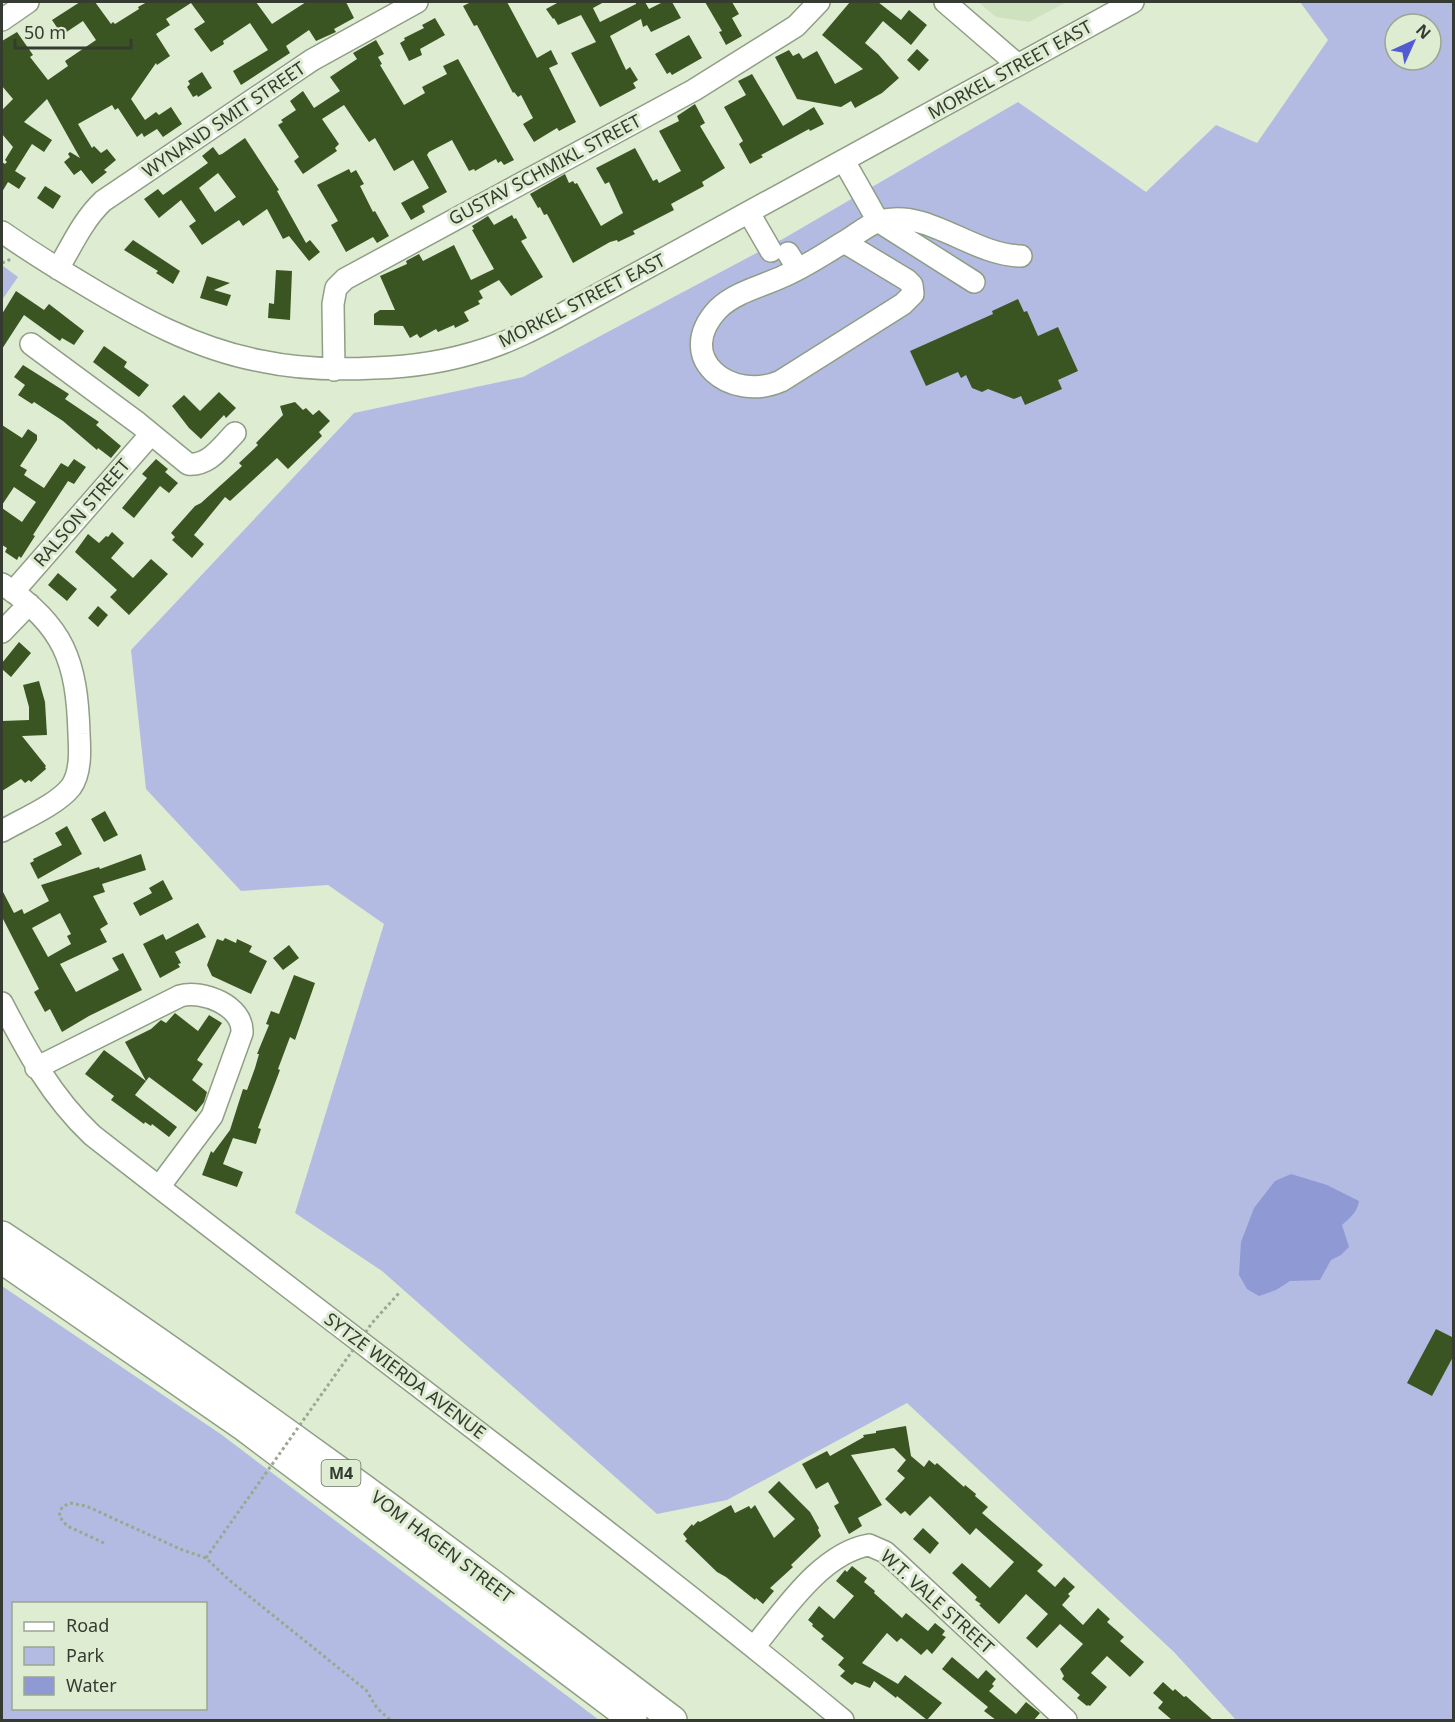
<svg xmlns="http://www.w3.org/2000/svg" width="1455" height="1722" viewBox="0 0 1455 1722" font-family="'Noto Sans',sans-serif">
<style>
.built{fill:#cfe2c0}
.green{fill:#b3bbe3;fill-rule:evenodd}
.water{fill:#8f9ad4}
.building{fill:#3a5521;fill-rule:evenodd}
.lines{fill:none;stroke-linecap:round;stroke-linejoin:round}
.minor-casing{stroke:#8f9e85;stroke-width:24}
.major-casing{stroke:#8f9e85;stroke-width:30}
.path{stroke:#9ba792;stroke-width:3;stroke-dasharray:3 3;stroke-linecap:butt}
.minor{stroke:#fff;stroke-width:21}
.major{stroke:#fff;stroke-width:27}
.path-bridge{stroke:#9ba792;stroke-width:3;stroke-dasharray:3 3;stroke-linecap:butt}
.labels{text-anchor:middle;stroke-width:6;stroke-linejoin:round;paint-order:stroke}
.shield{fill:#deedd2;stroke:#687061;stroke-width:1.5}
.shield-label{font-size:16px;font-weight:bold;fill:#353b30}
.street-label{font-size:18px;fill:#353b30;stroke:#deedd2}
</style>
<rect width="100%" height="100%" fill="#deedd2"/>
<path class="built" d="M978 2H1067L1029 22 996 17Z"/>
<path class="green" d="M1300 2H1453V1720H1236L1174 1652 907 1403 727 1500 657 1514 382 1271 295 1213 384 924 328 885 241 891 146 789 131 650 354 413 523 377 781 240 1018 102 1146 192 1216 125 1257 143 1328 40ZM1395 24H1431V60H1395Z
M2 265 18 277 2 300Z
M2 1286 222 1435 599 1720H2ZM14 1604H206V1708H14Z"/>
<path class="water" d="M1291 1174 1327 1185 1359 1201C1358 1211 1350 1218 1342 1225L1349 1247 1341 1255 1331 1260 1320 1280 1290 1281 1276 1290 1259 1296 1247 1289 1239 1275 1241 1242 1254 1208 1275 1181Z"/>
<path class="building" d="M80 2H95L111 24 113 22 115 24 139 9 138 7 147 2H256L272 24 306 2H346L354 18 334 29 336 32 316 41 309 30 286 46 290 53 241 85 233 71 268 50 250 23 223 41 224 44 211 52 194 29 205 22 191 3 166 19 170 25 156 34 170 56 157 65 156 63 131 99 145 120 156 112 159 115 171 107 182 124 163 137 157 129 144 137 142 133 137 137 118 108 115 110 112 105 78 124 92 148 94 146 101 153 107 149 116 160 104 170 107 172 92 184 81 170 74 175 64 162 70 157 68 154 70 152 80 158 47 99 24 122 52 140 44 152 32 144 15 171 26 178 19 189 8 182 2 192V162L5 164 7 162 5 160 13 147 2 134V110L13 99 2 86V41L17 32 33 55 30 57 48 80 68 66 65 61 96 40 83 21 62 35 52 20Z
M471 2H507L537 58 551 50 558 64 549 68 576 122 559 131 557 128 534 142 523 124 533 118 521 95 518 97 514 92 513 93 477 25 474 26 463 6Z
M559 2H604L593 8 600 22 636 4V2H645L649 9 663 2H672L681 18 651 32 647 25 643 27 641 19 610 36 626 70 630 67 638 80 633 83 636 88 600 107 571 53 596 42 581 15 558 25 554 18 553 19 546 9Z
M705 2H732L739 14 732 18 742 36 726 45 719 32 722 31Z
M850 2H878L901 20 909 10 927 25 911 45 883 21 865 43 878 54 899 78 882 93 855 108 851 101 841 107 797 99 775 57 789 50 793 56 799 53 803 59 817 51 835 84 863 69 822 35Z
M435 18 445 35 420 49 422 55 409 61 400 43 405 40 404 38 424 28 422 25Z
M689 35 702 58 672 75 670 72 667 74 655 54Z
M376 40 384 54 378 57 382 64 380 65 404 105 425 93 422 87 447 74 443 66 458 59 514 160 504 165 501 161 498 163 496 159 475 171 474 169 469 171 452 140 429 152 427 155 447 192 422 206 425 212 411 220 401 203 429 188 413 160 394 171 375 138 369 142 344 105 322 119 339 144 335 148 337 151 303 174 294 161 299 157 278 125 283 122 281 120 296 110 290 101 303 91 314 108 340 91 330 77 357 59 353 53Z
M917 49 929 60 919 71 907 60Z
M202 72 212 88 198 97 197 95 193 97 187 87 190 84 188 81Z
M752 74 783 126 814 107 824 124 810 131 809 129 761 155 763 157 750 164 739 144 743 141 724 107 746 95 738 81Z
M695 104 705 123 700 126 725 168 702 182 704 186 671 204 674 210 633 231 635 234 618 242 617 240 610 242 573 263 547 214 544 215 540 207 538 208 530 194 565 174 569 183 573 181 575 184 577 183 601 226 623 213 609 182 605 184 596 168 635 148 653 181 657 179 659 183 681 171 659 131 679 121 677 116Z
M245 138 279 190 277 191 306 243 310 240 320 252 309 261 289 236 283 239 267 209 243 226 239 220 202 245 189 226 196 221 181 200 159 218 144 199 158 189 163 195 208 163 202 156 213 147 219 155 222 154ZM218 173 236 197 215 212 199 188Z
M349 169 351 173 356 170 364 184 360 186 373 212 375 211 389 236 377 243 373 237 346 252 331 225 338 221 317 185Z
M45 186 61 196 53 209 37 198Z
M512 215 514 219 516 218 527 238 521 241 543 277 511 296 499 280 479 291 483 298 478 301 480 304 464 312 469 321 455 328 454 325 438 332 436 329 420 338 417 334 410 338 403 326 374 325V314L380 310H395L380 276 407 264 406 261 419 254 423 261 454 245 471 280 494 269 472 230 474 229 472 226 488 216 494 225Z
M133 240 180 271 173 284 156 273 158 271 124 250Z
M276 270 292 271 290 320 268 318 269 303 274 304Z
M207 276 230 283 214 290 231 295 227 306 200 298Z
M16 291 44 310 49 304 84 331 74 345 62 338 60 341 24 315 2 349V314Z
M1018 299 1024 312 1027 311 1038 336 1058 327 1078 371 1058 380 1062 389 1025 405 1021 396 1014 399 988 389 982 392 972 388 966 375 961 378 958 372 926 386 910 351 993 314 992 311Z
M104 346 127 362 124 367 149 385 139 397 93 362Z
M23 365 69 394 65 399 99 422 96 425 121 446 111 458 98 448 97 450 63 421 34 402 32 404 18 395 25 385 14 377Z
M219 392 236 408 226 418 224 415 201 439 189 428 172 406 184 395 200 411Z
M295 402 303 410 306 408 313 415 319 410 330 421 319 432 322 436 288 469 277 458 230 501 225 497 194 535 204 544 192 558 172 540 175 537 171 533 195 506 201 503 242 466 239 463 258 445 256 443 283 415 280 406Z
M2 425 22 438 28 429 37 435V440L20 466 27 470 24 475 44 488 61 463 68 467 74 459 86 467 74 484 68 481 33 535 35 536 21 558 19 556 17 560 5 552 7 548 2 545V508L22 522 36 502 14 487 2 505Z
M156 459 168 469 165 472 178 483 169 493 160 486 134 518 122 508 147 478 142 474Z
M112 532 124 543 111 558 133 578 151 559 168 574 129 615 110 597 117 590 75 552 88 534 99 543 106 536 108 537Z
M58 573 77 589 67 601 48 585Z
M98 606 108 615 98 627 88 618Z
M19 642 31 653 11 677 2 669V663Z
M39 681 45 702 47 735 22 736 46 766 45 767 46 769 31 782 29 780 25 783 21 779 2 791V721L29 720V707L23 685Z
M105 811 118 835 104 842 91 819Z
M67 826 82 854 38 879 30 863 34 861 33 859 62 845 55 833Z
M141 854 146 870 102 884 105 892 93 896 108 924 100 929 107 942 60 964 76 992 119 970 112 958 123 953 142 990 89 1016 62 1032 50 1009 45 1012 34 992 39 989 2 917V890L14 913 22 909 24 914 49 901 41 885 99 867 100 869ZM60 913 71 934 67 936 71 944 48 957 32 928Z
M163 880 173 899 140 916 133 903 152 893 149 888Z
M198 923 206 937 175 952 181 963 178 964 180 967 160 978 143 944 163 934 166 940Z
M225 938 236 943 237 939 252 946 249 952 267 961 251 994 212 976 207 965 217 939 223 941Z
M289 945 299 958 283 970 273 958Z
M294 975 315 983 295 1040 290 1037 278 1069 280 1070 258 1128 261 1129 256 1144 233 1138 223 1164 243 1172 237 1187 202 1175 211 1151 213 1153 230 1130 243 1089 247 1090 255 1068 259 1054H257L269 1025 266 1024 271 1011 279 1014Z
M175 1013 198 1031 209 1015 222 1023 197 1060 203 1064 192 1080 207 1092 204 1102 196 1112 149 1077 146 1081 125 1042 151 1029 161 1020 166 1023Z
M104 1050 146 1081 135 1095 177 1127 169 1137 152 1124 151 1126 145 1122 144 1124 111 1100 114 1096 85 1074Z
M1436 1329 1454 1338V1355L1432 1396 1407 1383Z
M906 1426 911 1456 924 1467 929 1460 935 1465 937 1463 964 1487 965 1485 976 1494 975 1496 988 1507 982 1513 1043 1565 1037 1571 1055 1587 1064 1577 1075 1587 1068 1594 1070 1596 1062 1605 1083 1625 1098 1608 1110 1619 1107 1622 1124 1637 1120 1641 1144 1662 1130 1677 1107 1656 1091 1673 1107 1687 1090 1706 1088 1705 1087 1706 1077 1698 1080 1695 1062 1679 1064 1676 1060 1669 1083 1644 1060 1624 1037 1648 1026 1638 1048 1614 1026 1594 999 1624 979 1605 981 1604 975 1600 977 1597 952 1573 962 1563 990 1588 1014 1562 976 1528 970 1535 930 1496 910 1516 905 1511 901 1514 885 1499 905 1478 897 1471 906 1460 894 1448 851 1455 882 1505 858 1518 862 1526 849 1534 834 1506 839 1503 828 1482 816 1489 802 1464 827 1451 830 1456 864 1437 863 1435 876 1433V1431Z
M779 1481 810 1512 819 1528 818 1530 821 1536 791 1565 793 1567 770 1588 774 1591 763 1604 756 1598 755 1600 726 1577 717 1572 685 1541 687 1539 683 1534 692 1524 693 1526 698 1521 700 1522 731 1505 735 1513 749 1506 751 1509 755 1505 774 1538 795 1519 768 1492Z
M923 1528 939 1543 930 1554 913 1539Z
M852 1566 867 1578 864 1582 875 1591 874 1593 902 1618 906 1613 928 1631 935 1623 945 1631 942 1635 946 1637 932 1654 927 1649 921 1655 901 1638 897 1642 887 1633 862 1663 898 1684 905 1675 942 1703 927 1720 897 1696 896 1698 874 1681 870 1688 855 1682 852 1685 840 1676 845 1671 838 1665 844 1658 821 1639 824 1636 812 1626 813 1624 808 1620 819 1606 834 1619 854 1596 836 1581 845 1570 847 1572Z
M952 1657 978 1679 986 1670 996 1679 992 1684 994 1686 989 1691 1016 1714 1026 1702 1040 1713 1034 1720H996L984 1711 988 1707 942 1669Z
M1163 1682 1173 1691 1175 1689 1184 1697 1186 1696 1213 1720H1172L1158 1708 1163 1702 1153 1693Z"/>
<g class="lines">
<g class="minor-casing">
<path id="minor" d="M945 2 1018 65
M2 20 28 2
M844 161 878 221 974 282
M749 213 771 251
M2 232C28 250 55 267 82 283 138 317 196 349 261 361 298 369 337 370 374 368 412 367 450 361 486 349 511 341 534 329 557 317L1133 2
M844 242 907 280 912 285 913 294 903 304 781 381C731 403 672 358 718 309 735 292 763 286 784 276 805 267 824 254 844 242Z
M844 242C855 236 868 224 880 221 928 208 971 255 1021 256
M788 253 798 269
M58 269C72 245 83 220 103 201L312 60 417 2
M31 344 138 423 188 464C209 466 221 447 235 433
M334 370 333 304 336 288 345 279 694 90 796 26 819 2
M2 584C64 625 77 661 79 734 80 751 81 773 71 787 57 805 21 820 2 831
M13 592 151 434
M2 632 29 604
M2 1003C28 1053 51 1096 92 1135 342 1331 598 1518 843 1720
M36 1068 180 996C202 989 244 1006 242 1033L212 1116 159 1187
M754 1647C783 1612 821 1553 869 1545L885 1552 895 1561 1066 1720"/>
</g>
<g class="major-casing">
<path id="major" d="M2 1235C232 1388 454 1553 673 1720
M2 1260 245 1428 633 1720"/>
</g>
<path class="path" d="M2 263 11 259
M104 1543 67 1526 59 1516 62 1507 70 1503 86 1506 180 1549 206 1558 229 1580 366 1690 377 1708 390 1720
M206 1558 220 1538"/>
<use href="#minor" class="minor"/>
<use href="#major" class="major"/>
<path class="path-bridge" d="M220 1538 372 1323 399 1293"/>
</g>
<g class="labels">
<rect class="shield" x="321.5" y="1460" width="39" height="26" rx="4.5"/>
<g class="shield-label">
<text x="341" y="1479">M4</text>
</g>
<g class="street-label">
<text transform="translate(1010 70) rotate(-29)" y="6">MORKEL STREET EAST</text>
<text transform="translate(224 120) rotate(-34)" y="6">WYNAND SMIT STREET</text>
<text transform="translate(545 170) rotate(-28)" y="6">GUSTAV SCHMIKL STREET</text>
<text transform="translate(582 301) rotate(-27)" y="6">MORKEL STREET EAST</text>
<text transform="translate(82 513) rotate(-49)" y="6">RALSON STREET</text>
<text transform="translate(405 1376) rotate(37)" y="6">SYTZE WIERDA AVENUE</text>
<text transform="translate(442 1547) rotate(37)" y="6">VOM HAGEN STREET</text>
<text transform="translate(937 1602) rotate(42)" y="6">W.T. VALE STREET</text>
</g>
</g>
<rect width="1455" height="1722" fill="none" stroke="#353b30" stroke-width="6"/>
<rect x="12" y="1602" width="195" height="108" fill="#deedd2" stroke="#9aa691" stroke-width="1.5"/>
<rect x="24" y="1622" width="30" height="9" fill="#ffffff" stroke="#9aa691" stroke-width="1.5"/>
<text x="66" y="1632" font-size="18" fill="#353b30">Road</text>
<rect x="24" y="1647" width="30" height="18" fill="#b3bbe3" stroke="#9aa691" stroke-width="1.5"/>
<text x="66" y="1662" font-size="18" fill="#353b30">Park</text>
<rect x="24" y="1677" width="30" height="18" fill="#8f9ad4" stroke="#9aa691" stroke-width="1.5"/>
<text x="66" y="1692" font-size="18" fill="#353b30">Water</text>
<g transform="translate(1413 42) rotate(45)"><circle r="28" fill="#deedd2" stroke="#9aa691" stroke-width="1.5"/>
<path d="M0-4.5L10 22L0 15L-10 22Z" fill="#535bd2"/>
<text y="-9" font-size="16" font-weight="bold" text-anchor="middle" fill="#353b30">N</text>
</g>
<path d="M15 39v9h116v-9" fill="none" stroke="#353b30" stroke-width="3"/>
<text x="24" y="39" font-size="18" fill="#353b30" stroke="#deedd2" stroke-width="4.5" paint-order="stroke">50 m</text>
</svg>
